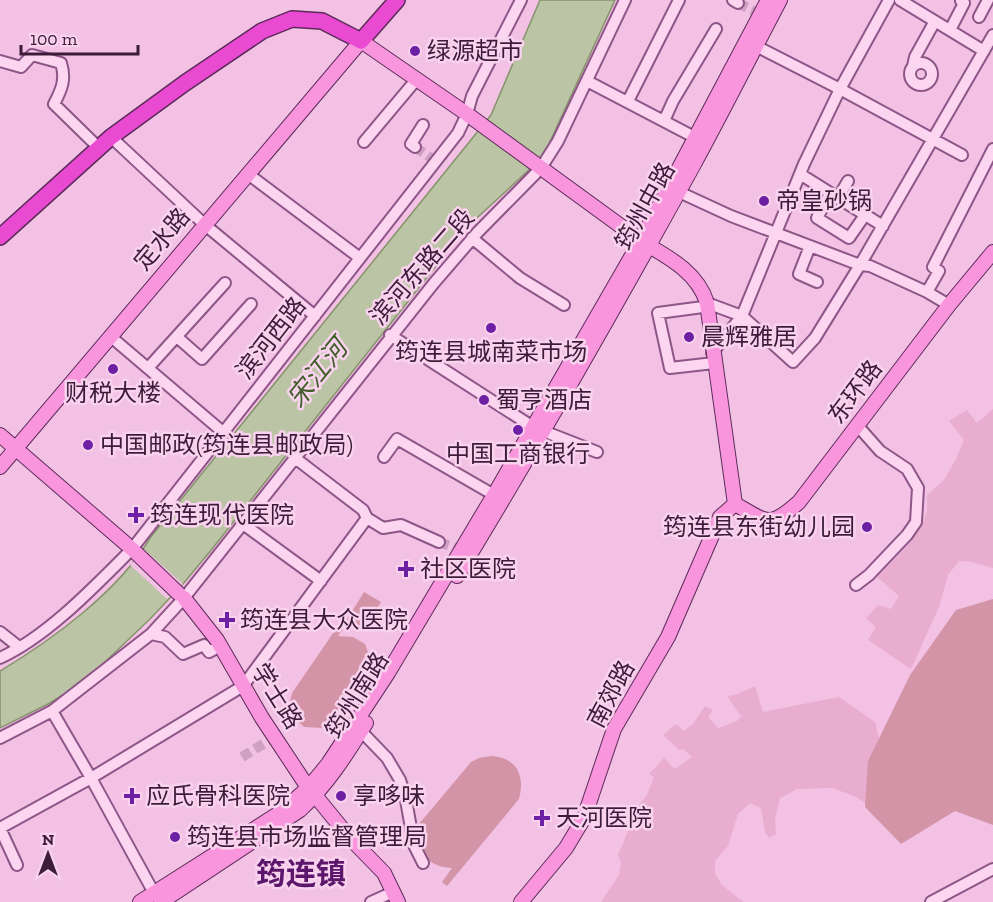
<svg xmlns="http://www.w3.org/2000/svg" width="993" height="902" viewBox="0 0 993 902" font-family="'Zilla Slab','Noto Sans SC',serif">
<style>
.farmland{fill:#e9aecf}
.green{fill:#d294a6}
.water{fill:#bbc4a4;stroke:#85946a;stroke-width:1.5}
.pier{fill:#f2c1e4}
.lines{fill:none;stroke-linecap:round;stroke-linejoin:round}
.minor-tunnel{stroke:#cea0c2;stroke-width:10;stroke-dasharray:10 5;stroke-linecap:butt}
.minor-casing{stroke:#8e5687;stroke-width:14}
.major-casing{stroke:#5b2b59;stroke-width:16}
.highway-casing{stroke:#5b2b59;stroke-width:18}
.minor{stroke:#fcd5f1;stroke-width:10}
.major{stroke:#f995dd;stroke-width:14}
.highway{stroke:#ea49d2;stroke-width:15}
.poi-dot{fill:#6d20a3;stroke:#f9d2ed;stroke-width:2}
.labels{text-anchor:middle;stroke-width:5;stroke-linejoin:round;paint-order:stroke}
.poi-label{font-size:24px;fill:#3c1c3a;stroke:#f9d2ed;text-anchor:start}
.street-label{font-size:24px;fill:#3c1c3a;stroke:#f9d2ed}
.water-label{font-size:26px;font-style:italic;fill:#425e2a;stroke:#f9d2ed}
.district-label{font-size:30px;font-weight:bold;fill:#5c176d;stroke:#f9d2ed}
</style>
<rect width="100%" height="100%" fill="#f2c1e4"/>
<path class="farmland" d="M993 409V568L971 562 959 561 948 575 939 607 911 669 868 640 876 627 866 618 878 605 891 609 899 596 877 577 907 546 922 525 927 511V495L944 480 956 459 964 440 949 421 967 410 977 423Z
M755 686 763 712 839 697 875 722 887 771 870 806 854 796 832 788 797 789 780 798 775 819 776 834 769 838 765 832 761 808 750 803 738 814 728 846 715 861V873L721 884 743 902H601L619 875 621 863 618 855 639 805 647 795 654 777 649 774 664 758 675 769 692 757 683 749 679 750 663 735 675 725H678L684 731 693 724 705 706 713 710 708 717 718 728 737 721 742 715H740L727 696 735 695Z"/>
<path class="green" d="M364 592 381 602 363 631 346 621Z
M993 599V825L955 811 901 844 865 807 868 761 910 675 956 610Z
M338 626 343 629 338 636 353 637 365 644 369 655V665L329 724 323 728 304 727 292 716 290 703 292 693Z
M492 756C518 758 525 777 519 799L447 886 442 882 452 868C423 866 419 851 419 824L471 762 479 758Z"/>
<path class="water" d="M540 0H615L543 157 467 227 212 549 183 584 150 619 85 681 50 703 0 728V671C52 640 119 591 150 538L491 115Z"/>
<path class="pier" d="M144 549 183 584 167 599 130 565Z"/>
<g class="lines">
<path class="minor-tunnel" d="M738 3 756 12
M415 147 431 158
M439 542 455 548
M242 757 268 741"/>
<g class="minor-casing">
<path id="minor" d="M733 0 738 3
M900 0 984 51
M979 17 988 0
M950 30 964 3 961 1
M756 46 840 89 962 155
M0 61 21 67 32 55 61 63C66 79 62 89 54 104L99 148
M910 74a11 11 0 1 1 22 0a11 11 0 1 1-22 0Z
M913 66 915 57 935 21
M587 81 696 138
M628 101 679 0
M664 121 673 101 716 29
M111 137 204 224 315 316
M364 142 416 80
M415 147 411 144 423 125
M248 174 360 258
M800 174 883 226
M679 192 731 216 860 265 870 266 927 292 949 305
M830 194 817 218 849 238 865 215
M838 198 848 181
M472 238 520 278 564 305
M810 246 799 274 817 282
M927 292 939 271 933 267 993 149
M390 335 533 427 597 452
M110 336 224 433
M177 337 202 359 251 304
M712 353 742 316 804 164 840 89 889 0
M714 363 670 368 658 313 703 307 707 303 742 316 793 362 815 338 860 265 993 35
M148 368 225 283
M384 457 397 439 494 495
M295 458 363 510 367 518 383 528 401 525 439 542
M243 524 321 581
M856 585 869 575 907 535 916 522 918 488 907 469 880 451 857 425
M180 595 184 598 434 283 477 233 541 168 558 141 625 0
M0 632 19 647
M151 634 165 637 183 654 204 645 209 652 220 646
M0 658C48 636 95 586 132 549L458 133 467 114 472 96 521 0
M52 711 91 778 154 893
M361 731 387 758 400 780 406 800 414 845 423 863
M0 738 52 711 151 634 184 598
M0 828 91 778 243 686 367 518
M0 828 17 865
M371 902 393 892
M931 902 993 869"/>
</g>
<g class="major-casing">
<path id="major" d="M0 435 132 549 179 594
M0 467 361 41 467 114 644 243C670 258 698 273 707 303L735 504
M735 504C767 522 769 529 799 502L949 305 993 252
M457 576C539 441 617 304 693 166 723 111 751 55 780 0
M184 598 217 640 262 718 305 783 349 837 384 873 398 902
M140 902 281 812 309 787 328 764 388 673 494 495 641 240 768 0
M161 902 300 810C328 784 346 755 366 723
M521 902 566 848 584 818 614 729 668 637 720 517 735 504"/>
</g>
<g class="highway-casing">
<path id="highway" d="M0 237 111 137 185 83 262 31 292 19 322 21 361 41 397 0"/>
</g>
<use href="#minor" class="minor"/>
<use href="#major" class="major"/>
<use href="#highway" class="highway"/>
</g>
<g class="poi-dot">
<circle cx="415" cy="51" r="6"/>
<circle cx="764" cy="201" r="6"/>
<circle cx="491" cy="328" r="6"/>
<circle cx="689" cy="337" r="6"/>
<circle cx="113" cy="369" r="6"/>
<circle cx="484" cy="400" r="6"/>
<circle cx="518" cy="430" r="6"/>
<circle cx="88" cy="445" r="6"/>
<path d="M133 506h6v6h6v6h-6v6h-6v-6h-6v-6h6z"/>
<circle cx="867" cy="527" r="6"/>
<path d="M403 560h6v6h6v6h-6v6h-6v-6h-6v-6h6z"/>
<path d="M224 611h6v6h6v6h-6v6h-6v-6h-6v-6h6z"/>
<path d="M129 787h6v6h6v6h-6v6h-6v-6h-6v-6h6z"/>
<circle cx="341" cy="796" r="6"/>
<path d="M539 809h6v6h6v6h-6v6h-6v-6h-6v-6h6z"/>
<circle cx="175" cy="837" r="6"/>
</g>
<g class="labels">
<g class="poi-label">
<text x="427" y="59">绿源超市</text>
<text x="776" y="209">帝皇砂锅</text>
<text x="701" y="345">晨辉雅居</text>
<text x="491" y="360" text-anchor="middle">筠连县城南菜市场</text>
<text x="113" y="401" text-anchor="middle">财税大楼</text>
<text x="496" y="408">蜀亨酒店</text>
<text x="100" y="453">中国邮政(筠连县邮政局)</text>
<text x="518" y="462" text-anchor="middle">中国工商银行</text>
<text x="150" y="523">筠连现代医院</text>
<text x="855" y="535" text-anchor="end">筠连县东街幼儿园</text>
<text x="420" y="577">社区医院</text>
<text x="240" y="628">筠连县大众医院</text>
<text x="146" y="804">应氏骨科医院</text>
<text x="353" y="804">享哆味</text>
<text x="556" y="826">天河医院</text>
<text x="187" y="845">筠连县市场监督管理局</text>
</g>
<g class="street-label">
<text transform="translate(645 206) rotate(-61)" y="8">筠州中路</text>
<text transform="translate(162 239) rotate(-50)" y="8">定水路</text>
<text transform="translate(422 267) rotate(-49)" y="8">滨河东路二段</text>
<text transform="translate(271 338) rotate(-52)" y="8">滨河西路</text>
<text transform="translate(855 392) rotate(-53)" y="8">东环路</text>
<text transform="translate(611 694) rotate(-62)" y="8">南郊路</text>
<text transform="translate(357 695) rotate(-58)" y="8">筠州南路</text>
<text transform="translate(277 696) rotate(58)" y="8">学士路</text>
</g>
<g class="water-label">
<text transform="translate(317 373) rotate(-51)" y="9">宋江河</text>
</g>
<g class="district-label">
<text x="301" y="884">筠连镇</text>
</g>
</g>
<g transform="translate(48 854)" stroke="#f9d2ed" stroke-width="4.5" paint-order="stroke">
<path d="M0-4.5L10 22L0 15L-10 22Z" fill="#3c1c3a"/>
<text y="-9" font-size="16" font-weight="bold" text-anchor="middle" fill="#3c1c3a">N</text>
</g>
<path d="M21 45v9h117v-9" fill="none" stroke="#3c1c3a" stroke-width="3"/>
<text x="30" y="45" font-size="18" fill="#3c1c3a" stroke="#f9d2ed" stroke-width="4.5" paint-order="stroke">100 m</text>
</svg>
